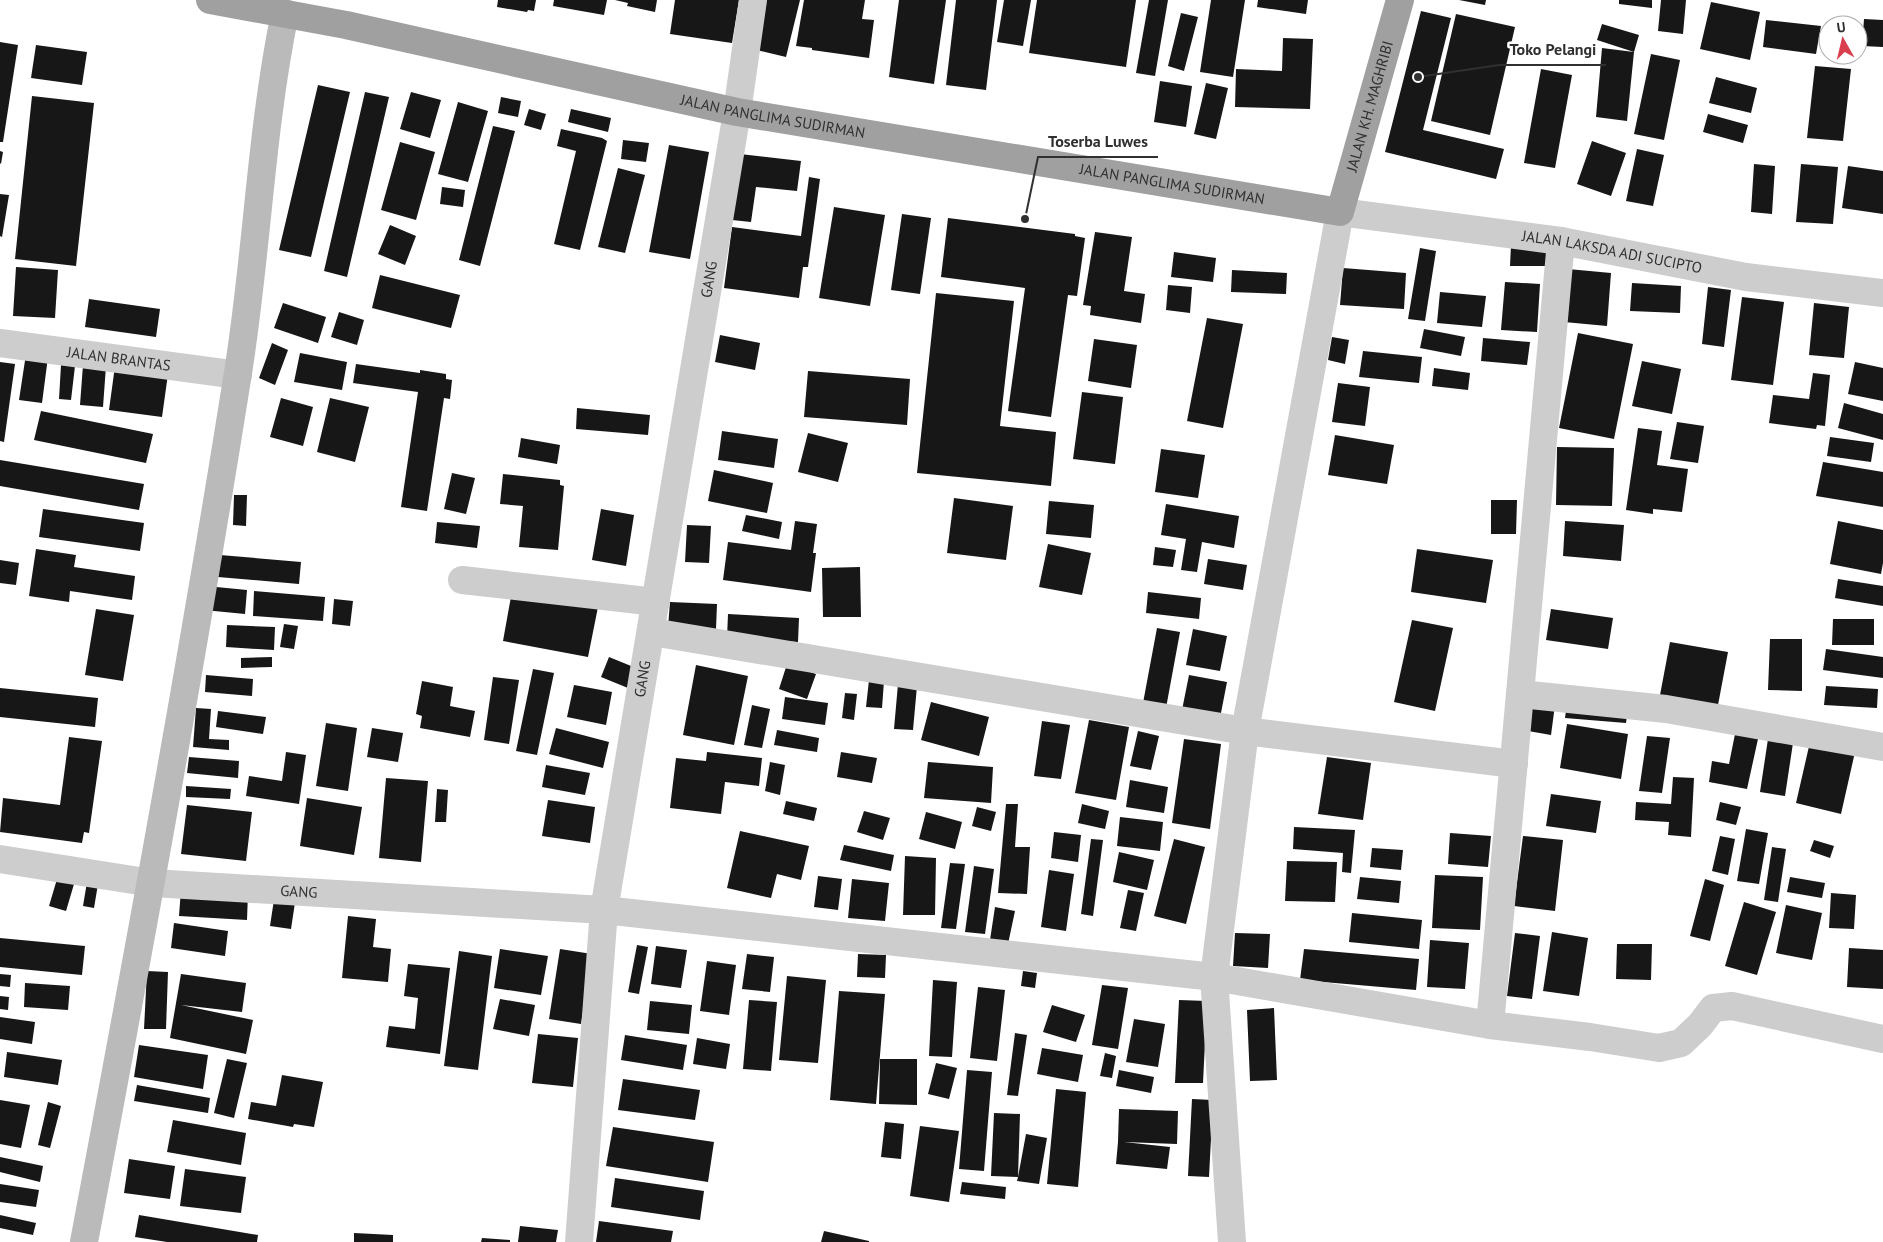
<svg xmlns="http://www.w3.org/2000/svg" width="1883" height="1242" viewBox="0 0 1883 1242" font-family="'PT Sans',sans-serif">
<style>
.building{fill:#171717}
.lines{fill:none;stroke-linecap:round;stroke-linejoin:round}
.minor{stroke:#cdcdcd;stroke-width:28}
.tertiary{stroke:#cdcdcd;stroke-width:28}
.secondary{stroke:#bababa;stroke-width:28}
.trunk{stroke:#a0a0a0;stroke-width:28}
.labels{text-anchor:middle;stroke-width:5;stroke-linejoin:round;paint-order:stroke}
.street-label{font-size:15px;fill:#303030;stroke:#fff}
.leader{fill:none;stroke:#303030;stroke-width:2}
.callout-dot{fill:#303030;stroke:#fff;stroke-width:2}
.callout-label{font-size:16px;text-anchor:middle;font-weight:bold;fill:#303030;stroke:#fff;stroke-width:5;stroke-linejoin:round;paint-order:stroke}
</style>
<rect width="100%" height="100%" fill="#fff"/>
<path class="building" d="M498 0H536L534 11 528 10 527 12 497 7Z
M554 0H607L604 15 553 6Z
M615 0H657L655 12 627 6 628 3Z
M675 0H739L732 43 670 34Z
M760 0H800L786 57 748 48Z
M804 0H865L862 19 874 20 869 58 812 50V48L796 46Z
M899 0H946L934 84 889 77Z
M956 0H997L986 90 946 85Z
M1004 0H1031L1023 46 997 42Z
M1037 0H1136L1126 67 1029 53Z
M1149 0H1168L1155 76 1136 73Z
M1211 0H1245L1233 77 1200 72Z
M1258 0H1308L1306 14 1257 7Z
M1459 0H1486L1485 5Z
M1619 0H1652V8L1619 4Z
M1661 0H1686L1683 34 1658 31Z
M1711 2 1760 12 1750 60 1700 49Z
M1421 11 1451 18 1423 130 1504 149 1496 179 1385 152Z
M1181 13 1198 17 1184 71 1168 66Z
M1456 14 1515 27 1490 135 1431 121Z
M1864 19 1883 20V47L1862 46Z
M1766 20 1821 26 1816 54 1763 47Z
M1602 24 1639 35 1634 52 1597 40Z
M1283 38 1313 39 1310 109 1235 107 1236 69 1282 71Z
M0 42 18 45 3 142H0Z
M36 45 87 52 82 85 31 78Z
M1602 48 1634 52 1627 121 1596 117Z
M1651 54 1680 60 1664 140 1634 134Z
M1815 66 1851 69 1843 141 1807 138Z
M1541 69 1572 75 1555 168 1524 163Z
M1716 77 1757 88 1751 113 1709 103Z
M1160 81 1192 86 1186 127 1154 122Z
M1206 83 1228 88 1216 139 1194 134Z
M318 85 350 92 311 257 279 250Z
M365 92 389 97 347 277 324 271Z
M411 92 441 100 430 138 400 129Z
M32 96 94 103 76 266 15 259Z
M501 97 521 101 518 117 498 113Z
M458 102 488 111 468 182 438 174Z
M529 109 546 114 541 130 524 125Z
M571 109 611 118 608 132 568 122Z
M1708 114 1748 125 1743 143 1703 132Z
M493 126 515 131 480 266 459 260Z
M561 129 602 138 607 141 580 250 554 244 576 151 557 146Z
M623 140 649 143 646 162 621 159Z
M1592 141 1626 153 1611 196 1577 184Z
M400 142 435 152 416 220 381 210Z
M669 145 709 152 690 259 649 252Z
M1637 149 1664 155 1653 206 1626 201Z
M0 151 3 152 1 164 0 163Z
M740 154 801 161 797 191 756 187 751 222 732 220Z
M1754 164 1775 166 1772 214 1751 212Z
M1801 164 1838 167 1833 224 1796 222Z
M1848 166 1883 171V214L1842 208Z
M618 168 645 175 625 253 598 247Z
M809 177 820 179 808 267H803L799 298 724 288 732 227 801 236Z
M442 187 465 190 463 207 440 204Z
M0 194 9 195 2 237 0 236Z
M834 207 885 215 870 306 819 298Z
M902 214 931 218 920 294 891 290Z
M948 218 1075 234V236L1085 238 1077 296 1068 295 1051 417 1008 411 1025 288 941 277Z
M390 225 416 236 405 265 378 254Z
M1095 232 1132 237 1124 291 1145 294 1141 323 1090 315 1091 306 1083 305Z
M1511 245 1547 246 1546 266H1510Z
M1420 248 1436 251 1425 321 1408 319Z
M1174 252 1216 258 1213 282 1171 277Z
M16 267 58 270 55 318 13 316Z
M1343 268 1406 273 1404 309 1340 305Z
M1568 269 1611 273 1607 326 1564 322Z
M1232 270 1287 273 1286 294 1231 292Z
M380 275 460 295 451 328 372 308Z
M1505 282 1540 284 1537 332 1501 330Z
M1632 283 1681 286 1680 313 1630 311Z
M1168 285 1192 287 1190 313 1166 310Z
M1708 287 1731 290 1724 347 1702 344Z
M1440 292 1486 296 1482 327 1437 323Z
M936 293 1014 301 1000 426 1056 432 1051 486 917 473Z
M1742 297 1784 302 1773 385 1731 380Z
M89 299 160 309 156 337 85 327Z
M283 303 326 317 318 343 274 328Z
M1814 303 1849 307 1844 358 1809 355Z
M339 312 364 320 357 345 331 337Z
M1207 318 1243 324 1223 428 1187 421Z
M1424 329 1465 337 1461 356 1420 348Z
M1578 333 1633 344 1614 439 1559 428Z
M720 335 760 343 755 370 715 362Z
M1332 337 1349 340 1345 364 1328 360Z
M1483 338 1530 342 1527 365 1481 361Z
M1094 339 1137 345 1131 388 1088 381Z
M272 343 288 350 275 385 259 378Z
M1363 351 1422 357 1419 383 1359 377Z
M300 353 347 362 342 390 294 382Z
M26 354 48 357 42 403 19 400Z
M1642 361 1681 369 1672 414 1632 406Z
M0 362 15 364 4 442 0 441Z
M1855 362 1883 368V401L1848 394Z
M356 364 420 373V370L446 374V379L452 380 450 399 444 398 427 511 401 507 418 392 353 383Z
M61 365 75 366 71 400 59 399Z
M83 365 106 366 103 407 80 405Z
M115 366 168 374 162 417 109 410Z
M1434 368 1470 373 1468 390 1432 386Z
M808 371 910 379 907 425 804 417Z
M1813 373 1830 375 1825 426 1817 425 1816 429 1769 423 1773 395 1809 399Z
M1338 383 1370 387 1365 426 1332 422Z
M1082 392 1123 397 1115 464 1073 459Z
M281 398 313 407 303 446 270 437Z
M330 398 369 407 355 462 317 452Z
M1844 403 1883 414V440L1838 428Z
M577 408 650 415 648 435 576 429Z
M41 411 153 434 146 463 34 440Z
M1677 422 1704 426 1698 463 1670 459Z
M1638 428 1662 431 1657 465 1688 469 1682 512 1653 509V514L1626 510Z
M722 431 778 439 774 468 718 460Z
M808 433 848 443 838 482 798 472Z
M1335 435 1394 445 1387 484 1328 475Z
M1830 437 1874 443 1871 462 1827 456Z
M521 438 560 445 557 464 518 457Z
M1557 447 1614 448 1612 506 1556 505Z
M1161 449 1205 455 1198 498 1155 492Z
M0 460 144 484 139 510 0 486Z
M1823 462 1883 472V507L1816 496Z
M714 470 773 483 767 513 708 501Z
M452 473 475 478 466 514 444 509Z
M503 474 560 480V485L564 486 558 550 519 547 523 506 500 504Z
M234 495H247L246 526 233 525Z
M954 498 1013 506 1006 560 947 553Z
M1491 500H1517L1516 534H1491Z
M1049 501 1094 505 1091 538 1046 534Z
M1166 504 1239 516 1234 548 1202 542 1197 572 1181 570 1186 539 1161 535Z
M43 509 144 523 140 551 39 537Z
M601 509 634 515 626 566 592 560Z
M746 515 782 522 779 539 742 531Z
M795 521 817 524 813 553H816L811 592 723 580 728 542 791 550Z
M1565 521 1624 525 1621 561 1563 556Z
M1838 521 1883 530V563L1881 574 1830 564Z
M437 522 480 526 477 548 435 543Z
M687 525 711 526 709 563 685 562Z
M1048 544 1091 553 1082 595 1039 587Z
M1155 547 1176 550 1173 567 1153 565Z
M36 549 76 555 74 567 135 576 132 600 70 591 69 602 29 596Z
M1417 549 1493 560 1486 603 1411 592Z
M220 555 301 562 299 584 218 577Z
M1208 559 1247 565 1243 590 1204 584Z
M0 560 19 563 16 585 0 583Z
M860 567 861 617H823L822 568Z
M1838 579 1883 586V606L1835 598Z
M206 586 247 590 245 614 204 610Z
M254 591 325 597 323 621 253 616Z
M512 591 598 607 588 657 503 641Z
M1148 592 1201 598 1199 619 1146 613Z
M334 599 353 601 350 626 332 624Z
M670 602 717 604 716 629 668 627Z
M96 609 134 615 123 681 85 675Z
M1551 609 1613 618 1608 649 1546 640Z
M728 614 799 618 798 642 727 638Z
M1833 619H1874V645H1832Z
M1412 620 1453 628 1435 711 1394 702Z
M284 624 298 626 294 649 280 647Z
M227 625 275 627 274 650 226 647Z
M1157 628 1180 632 1166 708 1143 703Z
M1193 629 1227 636 1220 671 1186 665Z
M1770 639H1802V691L1768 690Z
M1670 642 1728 652 1718 705 1660 695Z
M1826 649 1883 657V678L1823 670Z
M272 657V667L241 668V658Z
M609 657 636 668 628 688 601 677Z
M787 664 816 674 807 699 779 689Z
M696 665 748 676 734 745 683 735Z
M533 669 554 673 537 755 516 751Z
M206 675 253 679 252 696 205 692Z
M1189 675 1227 682 1220 718 1182 710Z
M493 677 519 680 509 744 484 740Z
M869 680 884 681 882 708 866 707Z
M422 681 453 687 450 706 475 711 470 737 420 728 422 716 416 714Z
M898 684 917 686 913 730 894 729Z
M574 685 612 692 606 725 567 717Z
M1826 686 1878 689 1877 708 1824 705Z
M0 688 98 698 95 727 0 717Z
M845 693 857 694 854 720 842 718Z
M785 697 828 703 825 725 782 719Z
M1527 701 1555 705 1551 735 1522 730Z
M931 702 989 717 979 756 921 740Z
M1567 703 1628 708 1626 723 1565 718Z
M752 705 770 709 762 748 744 745Z
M196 708 211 709 209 739 229 740V750L193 747Z
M218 711 266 717 263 734 216 727Z
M1089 720 1129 727 1116 800 1075 793Z
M1042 721 1070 725 1061 779 1034 776Z
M326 723 357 728 348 791 316 786Z
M1567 724 1628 734 1621 779 1560 768Z
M372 728 403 733 398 762 367 757Z
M556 728 609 742 603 768 549 754Z
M777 730 819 738 817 752 774 745Z
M1138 731 1159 736 1151 770 1130 766Z
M1735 734 1758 739 1747 789 1709 782 1712 761 1729 764Z
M1647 736 1670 738 1662 793 1639 791Z
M69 737 102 741 89 833 84 832 82 843 0 832 3 798 60 805Z
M1184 739 1221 744 1210 829 1172 823Z
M1768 739 1793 743 1785 796 1760 792Z
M1810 742 1855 752 1841 814 1796 803Z
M286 752 306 755 299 804 246 796 249 776 282 781Z
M707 752 762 758 759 786 725 782 721 814 670 808 676 758 706 761Z
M841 752 877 758 872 783 837 777Z
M189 757 239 761 238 778 187 773Z
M1327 757 1371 763 1363 820 1318 814Z
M770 762 785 765 780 795 765 791Z
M928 762 993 767 991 803 924 798Z
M546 765 590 773 585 795 542 787Z
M1673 777 1694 778 1691 837 1668 835 1669 822 1635 820 1636 802 1671 804Z
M386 778 428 781 421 862 379 858Z
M1130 780 1168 787 1164 813 1126 807Z
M186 786 231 789 230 799 186 797Z
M437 789 448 790 446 822H435Z
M1551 794 1601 801 1596 833 1546 826Z
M307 798 362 807 354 855 300 846Z
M548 800 595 807 590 843 542 836Z
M786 801 817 808 814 821 783 814Z
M1720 802 1741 807 1736 825 1716 820Z
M1006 804H1018L1015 847H1030L1027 894 998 893Z
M1082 804 1109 811 1105 829 1078 823Z
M187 805 252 812 246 861 181 854Z
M977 807 996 812 991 831 972 826Z
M864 811 890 818 883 840 857 832Z
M926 812 962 822 955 849 919 839Z
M1120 817 1163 822 1160 851 1117 846Z
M1294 827 1355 830 1351 873 1342 872 1343 853 1293 849Z
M1746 829 1768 833 1759 884 1737 881Z
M740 831 809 846 801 880 777 874 771 898 727 888Z
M1054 832 1081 835 1078 862 1051 858Z
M1450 833 1491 836 1488 867 1448 864Z
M1523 836 1563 840 1555 911 1514 906Z
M1720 836 1735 839 1728 875 1712 871Z
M1091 839 1103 840 1093 916 1081 914Z
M1174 839 1205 847 1186 924 1154 916Z
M1814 840 1834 846 1830 858 1810 851Z
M844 845 894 855 891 871 840 860Z
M1772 847 1786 849 1778 902 1764 900Z
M1372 848 1403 850 1401 870 1370 867Z
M1119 852 1154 860 1147 890 1113 882Z
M905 856 936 858 935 915H903Z
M1287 861 1337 862 1335 902 1285 901Z
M950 863 965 864 956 929 941 928Z
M974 866 994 869 985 934 965 932Z
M60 869 77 874 66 911 49 906Z
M1049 870 1074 874 1066 931 1041 927Z
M1435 875 1483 877 1480 930 1432 928Z
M88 876 99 878 94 908 83 906Z
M818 876 842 879 838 910 814 907Z
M1360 877 1401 881 1399 903 1357 899Z
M1790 877 1825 883 1822 898 1787 892Z
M852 879 889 883 885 921 848 918Z
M1705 879 1724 885 1710 941 1690 936Z
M181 889 248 893 247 920 179 916Z
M1128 890 1144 893 1136 931 1120 928Z
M275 893 296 896 291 929 270 926Z
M1831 893 1856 895 1854 929 1829 928Z
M1744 902 1776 912 1757 975 1725 966Z
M1786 905 1822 913 1812 960 1776 953Z
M995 907 1015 911 1008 944 990 940Z
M1352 913 1422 920 1419 949 1349 942Z
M348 916 376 919 373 947 391 949 388 982 342 978Z
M174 923 228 931 225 956 171 948Z
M1552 932 1588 938 1579 996 1543 991Z
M1235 933 1270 934 1268 968 1233 966Z
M1515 933 1540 936 1532 999 1507 996Z
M0 938 85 946 82 975 0 967Z
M1430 940 1469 943 1465 989 1427 987Z
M1617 944H1652L1651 980 1616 979Z
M637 945 648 947 639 994 628 992Z
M656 946 687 950 681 988 651 984Z
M1849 948 1883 950V989L1847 987Z
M500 949 548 956 541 995 494 988Z
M560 949 592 954 581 1024 549 1019Z
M1304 949 1419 959 1416 990 1300 980Z
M459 951 492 956 478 1070 444 1066Z
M747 954 774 957 770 992 742 989Z
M858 954 886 955 885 978 857 977Z
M707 961 736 965 729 1015 700 1011Z
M408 964 450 968 440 1054 386 1047 389 1026 415 1029 418 998 404 996Z
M147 971 168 972 166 1029H144Z
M1023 971 1037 973 1035 988 1021 986Z
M0 974 11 975 10 987 0 986Z
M181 974 246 983 242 1012 181 1005 253 1020 246 1054 170 1038Z
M787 976 826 980 818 1063 779 1060Z
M933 980 957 982 952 1057 929 1056Z
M25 983 70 986 68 1010 24 1007Z
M1102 985 1128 988 1118 1049 1092 1045Z
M978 987 1005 990 997 1061 970 1058Z
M839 991 885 994 876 1104 830 1100Z
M0 996 9 997 8 1010 0 1009Z
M500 999 535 1005 529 1036 493 1029Z
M749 1000 777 1002 771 1071 743 1069Z
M1179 1000 1207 1001 1203 1083H1175Z
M650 1001 692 1005 689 1034 647 1030Z
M1052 1005 1085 1015 1076 1042 1043 1032Z
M1274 1008 1277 1080 1250 1081 1247 1010Z
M0 1017 35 1022 32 1044 0 1039Z
M1134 1019 1165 1024 1158 1067 1126 1062Z
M1015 1033 1027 1035 1018 1096 1007 1095Z
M538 1034 578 1038 573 1087 532 1083Z
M625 1035 687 1045 683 1070 621 1060Z
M697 1038 730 1044 726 1069 693 1064Z
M139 1045 208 1055 203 1089 134 1077Z
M1042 1048 1083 1055 1078 1082 1037 1074Z
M7 1052 62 1060 58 1085 4 1077Z
M1105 1053 1116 1056 1112 1078 1100 1076Z
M227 1059 247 1063 234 1118 214 1113Z
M880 1059H917V1105L879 1104Z
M936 1063 957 1068 949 1099 928 1094Z
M967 1070 992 1072 984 1171 959 1169Z
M1119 1070 1154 1077 1151 1093 1116 1086Z
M282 1075 323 1082 314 1127 294 1124 293 1127 248 1119 251 1102 276 1106Z
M623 1079 700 1090 695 1120 618 1110Z
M137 1085 210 1098 208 1113 134 1101Z
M1056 1089 1086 1092 1078 1187 1047 1184Z
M1192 1099 1213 1100 1209 1177 1188 1176Z
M0 1100 30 1105 21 1148 0 1144Z
M48 1102 61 1106 50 1148 38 1145Z
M1119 1109 1178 1111 1177 1144 1124 1142 1170 1147 1167 1169 1116 1164 1118 1142Z
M994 1113 1020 1114 1018 1177 1026 1134 1047 1138 1039 1184 1017 1181 1018 1177 991 1176Z
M173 1120 246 1133 241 1165 167 1152Z
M885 1122 904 1124 901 1159 881 1157Z
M920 1126 959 1131 949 1202 910 1196Z
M613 1127 714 1142 708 1182 606 1166Z
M0 1157 43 1166 40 1182 0 1172Z
M129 1159 175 1166 170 1199 124 1193Z
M185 1169 246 1177 241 1213 180 1206Z
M615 1178 704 1191 700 1220 611 1207Z
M962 1182 1006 1187 1005 1199 960 1194Z
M0 1184 39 1190 36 1207 0 1202Z
M0 1215 36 1223 33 1235 0 1228Z
M139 1215 258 1235 257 1242H167L135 1237Z
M599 1221 673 1231 671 1242H596Z
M520 1226 558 1230 556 1242H518Z
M824 1231 869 1241V1242H821Z
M354 1233 393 1235V1242H354Z
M482 1238 510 1240V1242H481Z"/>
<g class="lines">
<g class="minor">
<path id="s1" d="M0 343 238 375"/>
<path d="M462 580 656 602"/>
<path d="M652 632 1245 731 1514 764"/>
<path d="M1520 694 1666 709 1883 747"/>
<path id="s2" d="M0 859 152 883 604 910 737 112 753 0"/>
<path d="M1490 1025 1561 241"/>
<path d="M579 1242 604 910 1214 977 1245 731 1340 212"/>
<path d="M1232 1242 1214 977 1490 1025 1590 1037 1659 1048 1681 1043 1700 1025 1713 1008 1732 1006 1883 1039"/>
</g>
<path class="tertiary" id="s3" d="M1340 212 1561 241 1746 277 1883 293"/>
<path class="secondary" d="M84 1242C138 955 191 668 237 379 257 258 260 134 285 13"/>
<path class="trunk" id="s4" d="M210 0 346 25 737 112 1340 212 1400 0"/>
</g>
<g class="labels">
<g class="street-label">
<text dy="5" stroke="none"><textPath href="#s4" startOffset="1260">JALAN KH. MAGHRIBI</textPath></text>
<text dy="5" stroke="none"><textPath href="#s4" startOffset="575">JALAN PANGLIMA SUDIRMAN</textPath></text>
<text dy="5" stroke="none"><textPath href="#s4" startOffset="980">JALAN PANGLIMA SUDIRMAN</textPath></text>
<text dy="5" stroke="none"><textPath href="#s3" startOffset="275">JALAN LAKSDA ADI SUCIPTO</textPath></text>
<text dy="5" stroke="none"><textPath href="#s2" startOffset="1246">GANG</textPath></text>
<text dy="5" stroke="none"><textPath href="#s1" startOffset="120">JALAN BRANTAS</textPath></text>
<text dy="5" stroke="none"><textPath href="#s2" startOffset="841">GANG</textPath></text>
<text dy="5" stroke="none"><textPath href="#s2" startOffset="301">GANG</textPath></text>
</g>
</g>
<path class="leader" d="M1418 77L1499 65H1606M1025 219L1038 157H1158"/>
<g class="callout-dot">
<circle cx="1418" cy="77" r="5"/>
<circle cx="1025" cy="219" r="5"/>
</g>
<g class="callout-label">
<text x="1553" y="55">Toko Pelangi</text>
<text x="1098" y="147">Toserba Luwes</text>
</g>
<g transform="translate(1843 40) rotate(352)"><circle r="24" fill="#ffffff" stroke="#acacac"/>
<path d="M0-4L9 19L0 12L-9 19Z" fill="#da3f50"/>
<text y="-8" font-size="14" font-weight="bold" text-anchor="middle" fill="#303030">U</text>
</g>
</svg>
